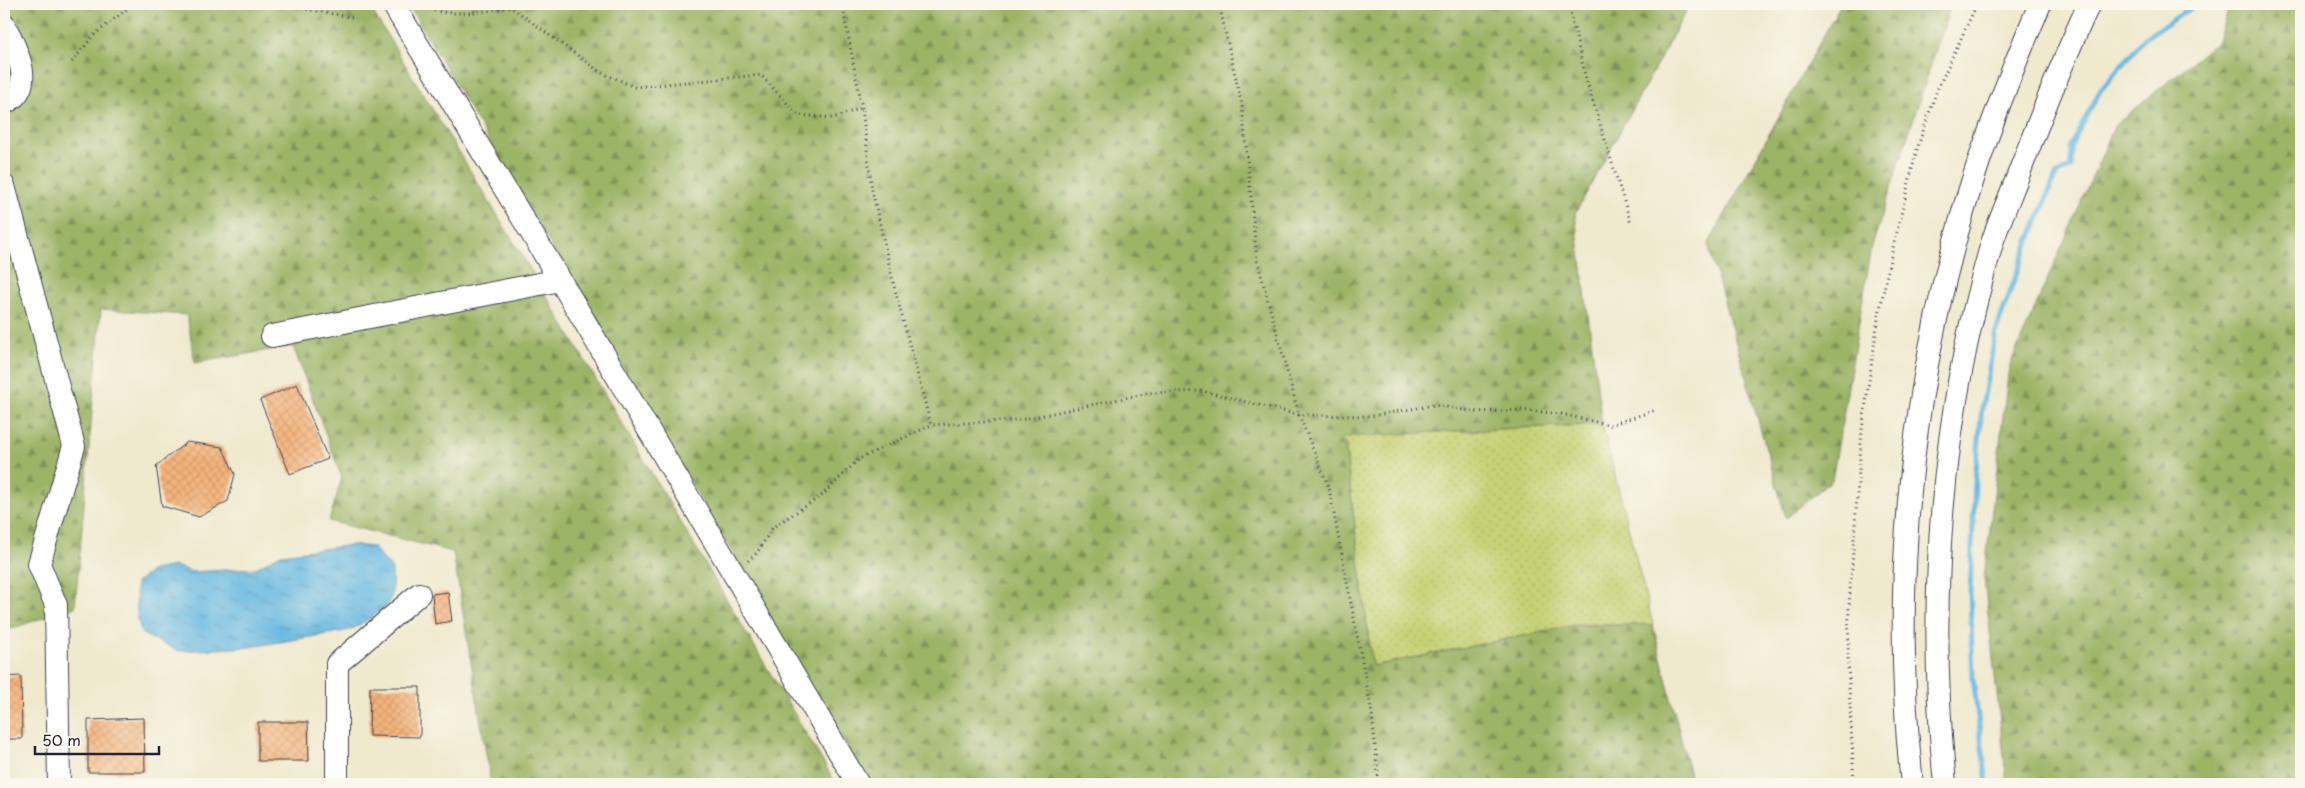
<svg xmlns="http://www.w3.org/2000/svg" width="2305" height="788" viewBox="0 0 2305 788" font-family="'Playpen Sans',sans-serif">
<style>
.grass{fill:url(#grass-dots);stroke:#747a58}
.forest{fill:url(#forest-firs);stroke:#5f6b50}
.water{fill:url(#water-ripples);stroke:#446c8e}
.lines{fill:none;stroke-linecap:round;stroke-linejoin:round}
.stream{stroke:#65b7e1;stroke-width:5}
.building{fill:url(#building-cross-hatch)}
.minor-casing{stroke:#414051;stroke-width:24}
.path{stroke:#414051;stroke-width:3;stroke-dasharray:1 4;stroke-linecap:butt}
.minor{stroke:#fff;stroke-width:22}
</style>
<defs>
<pattern id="grass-dots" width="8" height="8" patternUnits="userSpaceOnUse" patternTransform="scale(1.25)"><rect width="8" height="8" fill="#c5d274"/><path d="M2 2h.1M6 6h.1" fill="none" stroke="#a9b465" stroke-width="1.8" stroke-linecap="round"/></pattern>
<pattern id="forest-firs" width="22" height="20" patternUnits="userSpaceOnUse" patternTransform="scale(1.25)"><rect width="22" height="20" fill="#9cb466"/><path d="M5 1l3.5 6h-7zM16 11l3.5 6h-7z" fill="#7f9255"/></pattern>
<pattern id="water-ripples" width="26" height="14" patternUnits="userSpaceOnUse" patternTransform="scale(1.25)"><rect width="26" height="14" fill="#65b7e1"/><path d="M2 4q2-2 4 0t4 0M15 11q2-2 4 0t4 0" fill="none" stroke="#5394b8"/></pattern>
<pattern id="building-cross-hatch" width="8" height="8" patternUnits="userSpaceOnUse" patternTransform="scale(1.25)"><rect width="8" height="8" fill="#f5b47c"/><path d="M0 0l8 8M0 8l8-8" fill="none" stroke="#d29a6c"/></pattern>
</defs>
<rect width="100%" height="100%" fill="#fbf7ec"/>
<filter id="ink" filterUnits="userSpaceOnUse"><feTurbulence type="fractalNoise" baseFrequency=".02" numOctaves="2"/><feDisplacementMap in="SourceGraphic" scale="10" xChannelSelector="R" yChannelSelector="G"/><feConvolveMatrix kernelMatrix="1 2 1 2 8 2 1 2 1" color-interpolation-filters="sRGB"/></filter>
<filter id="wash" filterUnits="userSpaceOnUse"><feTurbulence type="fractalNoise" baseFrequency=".0096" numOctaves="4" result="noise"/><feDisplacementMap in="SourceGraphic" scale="20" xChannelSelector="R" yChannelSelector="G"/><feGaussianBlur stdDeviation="1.12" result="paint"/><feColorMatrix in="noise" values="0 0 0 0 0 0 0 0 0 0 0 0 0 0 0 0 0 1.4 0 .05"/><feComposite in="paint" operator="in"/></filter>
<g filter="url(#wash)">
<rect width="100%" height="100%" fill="#efe9ce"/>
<path class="grass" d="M1602 424 1653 625H1577L1372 666 1344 436Z"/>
<path class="forest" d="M4 4H368L537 280 836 784H491L453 552 329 521 342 478 293 346 195 363 187 315 101 309 75 607 4 631Z
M408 4H1690L1575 214 1602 424 1344 437 1372 666 1577 625H1653L1692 784H869Z
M1841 4H1951L1872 246 1832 480 1786 518 1708 245Z
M2230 4H2301V784H2007L1984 578 2009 367 2115 125 2218 41Z"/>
<path class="water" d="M353 545 373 547 392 569V596L385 608 351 630 250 647 179 651 142 634 137 616 136 583 153 570 175 566 192 572 256 568 281 554Z"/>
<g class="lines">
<path class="stream" d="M1987 784 1973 679 1970 591 1975 481 1982 407 1996 331 2023 256 2056 175 2071 167V145L2100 91 2145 38 2197 4"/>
</g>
<g id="blocks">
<path class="building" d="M297 384 328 459 290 474 260 400Z
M187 442 222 447 235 474 228 501 199 517 162 506 156 466Z
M448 592 452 621 435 624 432 594Z
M21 676 22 739H4V677Z
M370 687H420V737L369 736Z
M144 718 145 772H88V720Z
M258 722H308L309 761H258Z"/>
</g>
</g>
<g filter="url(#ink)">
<use href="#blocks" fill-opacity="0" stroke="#414051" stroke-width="1"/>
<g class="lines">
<g class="minor-casing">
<path id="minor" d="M393 4 560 280 858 784
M4 24C15 47 39 89 4 103
M4 186 74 446 39 564 56 605 59 784
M272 336 560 280
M337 784V664L419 594
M1912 784C1892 599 1908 406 1959 226 1980 150 2009 76 2040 4
M1945 784C1927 602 1940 416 1993 240 2001 216 2012 192 2021 168 2042 113 2064 58 2089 4"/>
</g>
<path class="path" d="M277 4 356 18
M415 4C445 19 480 12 511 7L600 72 635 87 761 75 798 115 833 118 862 108 872 190 895 290 931 425
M842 4 862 108
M1219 4 1242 106 1257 260 1299 415 1329 488 1372 713 1379 784
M1568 4 1586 79 1631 224
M72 62 93 36 133 4
M748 561 757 553 773 527 820 497 859 459 931 425 1020 420 1148 393 1203 391 1299 415 1372 416 1434 405 1477 412 1522 410 1561 414 1610 425 1656 410
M1854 784 1848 665 1849 606 1862 430 1878 319 1890 260 1917 149 1937 90 1977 4"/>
<use href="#minor" class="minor"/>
</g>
</g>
<rect width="2305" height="788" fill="none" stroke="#fbf7ec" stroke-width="20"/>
<path d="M35 746v8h124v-8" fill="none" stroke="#22223b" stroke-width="2.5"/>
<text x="42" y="746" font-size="15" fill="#22223b" stroke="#fbf7ec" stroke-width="4" paint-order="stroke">50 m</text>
</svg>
